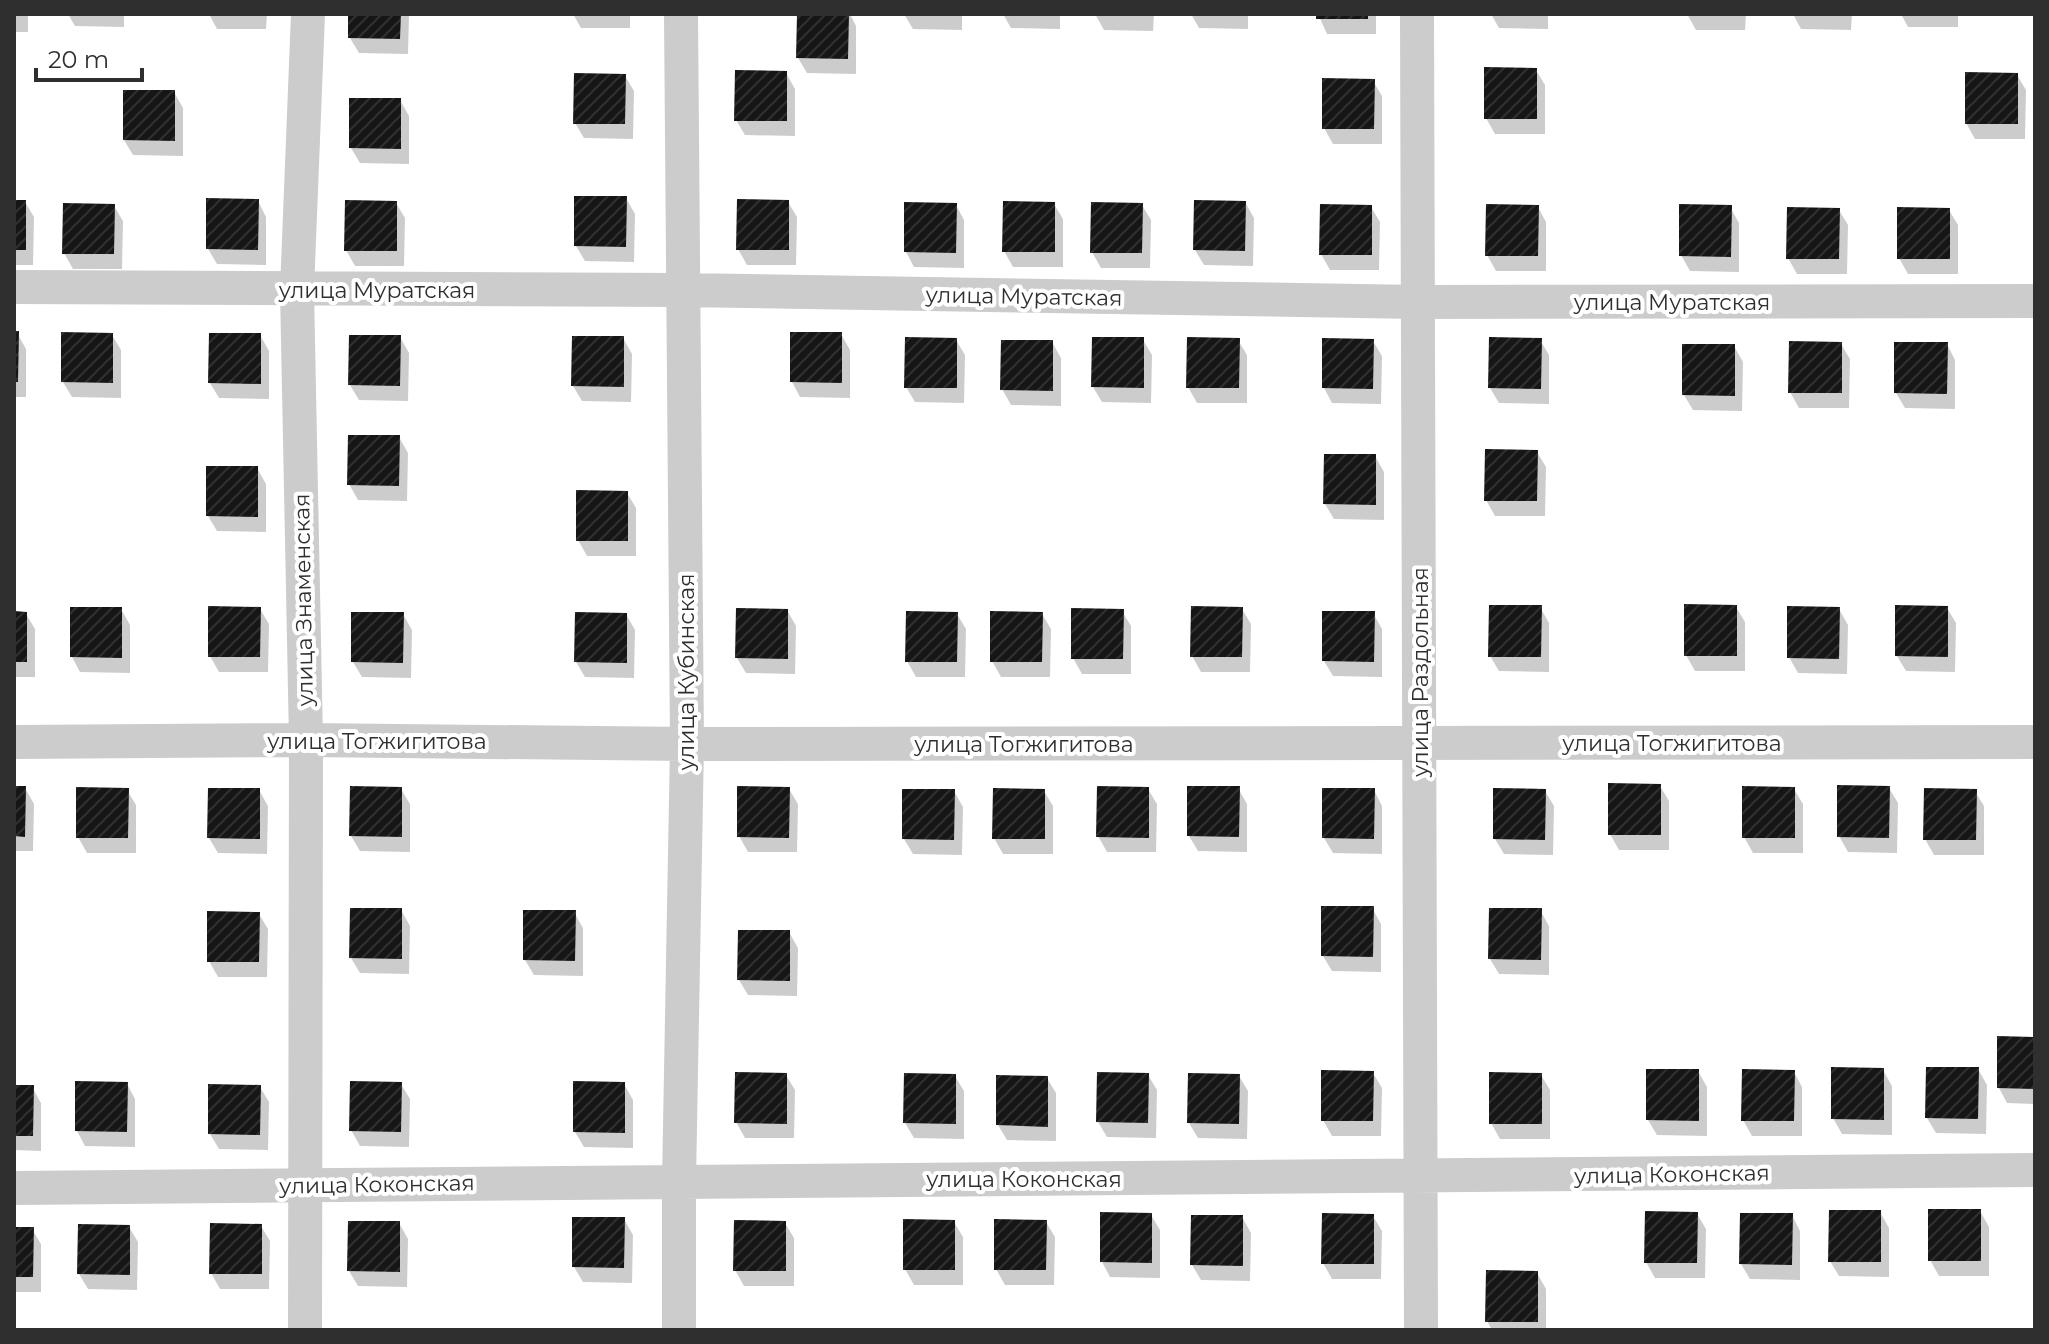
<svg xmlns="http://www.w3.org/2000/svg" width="2049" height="1344" viewBox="0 0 2049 1344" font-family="Montserrat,sans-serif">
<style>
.shadow{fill:#0003}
.building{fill:url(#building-hatch)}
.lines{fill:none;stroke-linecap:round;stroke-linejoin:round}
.minor{stroke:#ccc;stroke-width:34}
.labels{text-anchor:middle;stroke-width:8;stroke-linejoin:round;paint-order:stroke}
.street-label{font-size:22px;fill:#2f2f2f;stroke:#fff}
</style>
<defs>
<pattern id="building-hatch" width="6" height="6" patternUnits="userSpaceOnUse" patternTransform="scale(2)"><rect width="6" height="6" fill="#161616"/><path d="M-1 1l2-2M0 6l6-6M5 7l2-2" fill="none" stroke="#303030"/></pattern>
</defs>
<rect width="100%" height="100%" fill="#fff"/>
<path class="shadow" d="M14 14H28V32H14Z
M68 14H124V27L75 26Z
M209 14H267L266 29H217Z
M350 14H409L408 54 359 53 350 38Z
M573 14H630V28H581Z
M799 14H850L856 26V74L807 73 798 58Z
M904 14H962V30L913 29Z
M1003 14H1060V29L1011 28Z
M1095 14H1154L1153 31 1104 30Z
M1191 14H1248V29L1199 28Z
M1318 14H1376V34H1327Z
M1491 14H1548V29L1499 28Z
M1687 14H1746L1745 30H1696Z
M1793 14H1852L1851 30 1801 29Z
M1901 14H1958V27H1908Z
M1536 70 1545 85V134H1495L1486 118Z
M786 73 795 89V136L745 135 736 120Z
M2017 75 2026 90 2025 139H1975L1966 123Z
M625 76 634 91 633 139 584 138 575 123Z
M1373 81 1382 96V144H1333L1324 128Z
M174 92 183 108V156L133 155 124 140Z
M400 100 409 116V164L360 163 351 148Z
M626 198 635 214 634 262 585 261 576 246Z
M14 201 25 202 34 217 33 265H14Z
M258 201 266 217V265L217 264 208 249Z
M788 202 797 217 796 265H747L738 249Z
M1245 202 1254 218 1253 266 1204 265 1195 250Z
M396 203 405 218 404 266H355L346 250Z
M1054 204 1063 219V267H1013L1004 251Z
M956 205 964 220V268L914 267 906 252Z
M1142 205 1151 220 1150 268H1101L1092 252Z
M114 206 123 221 122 269H73L64 253Z
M1371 207 1380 222 1379 270H1330L1321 254Z
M1538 207 1546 222V271H1496L1487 255Z
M1730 207 1739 223V272L1690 271 1681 255Z
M1839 210 1848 225 1847 274H1797L1788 258Z
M1949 210 1958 225V274H1908L1899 258Z
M14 333H17L26 349V397H14Z
M841 334 850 350V398L800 397 792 382Z
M112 335 121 350V398L72 397 63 382Z
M260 335 269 351V399L219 398 210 383Z
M400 337 409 353 408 401 359 400 350 385Z
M623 338 632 354 631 402 582 401 573 386Z
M956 340 965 355 964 403 915 402 906 387Z
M1143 340 1152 355 1151 403 1102 402 1093 387Z
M1238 340 1247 355V403H1197L1188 387Z
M1540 340 1549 355V404L1499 403 1490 388Z
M1373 341 1382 356 1381 404 1332 403 1324 388Z
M1052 342 1061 358V406L1011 405 1002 389Z
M1841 344 1850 359 1849 408H1799L1790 392Z
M1947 344 1955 360V409L1905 408 1896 393Z
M1734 346 1743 362 1742 411 1693 410 1684 395Z
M399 437 408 453 407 501 358 500 349 484Z
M1537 452 1546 467 1545 516H1495L1486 500Z
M1375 456 1384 472V520L1334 519 1325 504Z
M257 468 266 484V532L217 531 208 516Z
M627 493 636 508V556H587L578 540Z
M1540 607 1549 623V672L1499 671 1490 656Z
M1736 607 1745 622V671H1695L1686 655Z
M1947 608 1956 623 1955 672 1906 671 1897 656Z
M121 609 130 625V673L80 672 72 657Z
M260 609 269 624 268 672H219L210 656Z
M1242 609 1251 624 1250 672H1201L1192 656Z
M1839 609 1848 625 1847 674 1798 673 1789 657Z
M787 610 796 626 795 674 746 673 737 658Z
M1122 611 1131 626V674H1082L1073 658Z
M14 613 26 614 35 629V677H14Z
M1373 613 1382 629V677L1333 676 1324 661Z
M403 614 412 630 411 678 362 677 353 662Z
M626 614 635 630 634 678 585 677 576 662Z
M957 614 966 629 965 677H916L907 661Z
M1042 614 1051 629 1050 677H1001L992 661Z
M1660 786 1669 801V850H1619L1610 834Z
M14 788H25L34 804 33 851H14Z
M1238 788 1247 804V852L1198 851 1189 836Z
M1889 788 1898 803 1897 853 1848 852 1839 836Z
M401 789 410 804V852L360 851 351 836Z
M789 789 798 804 797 852H748L739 836Z
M1148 789 1157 804 1156 852H1107L1098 836Z
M1794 789 1803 804V853H1753L1744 837Z
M127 790 136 805V853H87L78 837Z
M259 790 268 806 267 854 218 853 209 838Z
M1374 790 1382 806V854L1333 853 1324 838Z
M954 791 963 807 962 855 913 854 904 839Z
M1044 791 1053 806V854H1003L994 838Z
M1545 791 1554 806 1553 855 1504 854 1495 839Z
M1975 791 1984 806V855H1934L1925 839Z
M1372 908 1381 924V972L1332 971 1323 956Z
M401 910 410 926 409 974 360 973 351 958Z
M1540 910 1549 926V975L1499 974 1490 959Z
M574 912 583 928V976L534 975 525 960Z
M259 914 268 929 267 977H218L209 961Z
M789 932 798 948 797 996 748 995 739 980Z
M2035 1039V1104L2007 1103 1999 1088Z
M1978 1069 1987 1085 1986 1134 1936 1133 1927 1118Z
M1883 1070 1892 1086V1135L1842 1134 1833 1118Z
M1698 1071 1707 1087V1136L1657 1135 1648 1120Z
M1794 1072 1802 1087V1136H1752L1743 1120Z
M1373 1073 1382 1088 1381 1136H1332L1323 1120Z
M786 1075 795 1090 794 1138H745L736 1122Z
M1148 1075 1157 1090 1156 1138 1107 1137 1098 1122Z
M1541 1075 1550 1090V1139H1500L1491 1123Z
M955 1076 964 1091V1139L914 1138 905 1123Z
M1239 1076 1248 1091 1247 1139 1198 1138 1189 1123Z
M1047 1078 1056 1093V1141L1007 1140 998 1125Z
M127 1084 135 1099V1147L85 1146 77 1131Z
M401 1084 410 1099 409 1147 360 1146 351 1130Z
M624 1084 633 1100V1148L584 1147 575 1132Z
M14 1087H32L41 1103V1151L14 1150Z
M260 1087 269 1102 268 1150 219 1149 210 1134Z
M1980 1211 1989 1227V1276H1939L1930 1260Z
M1880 1212 1889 1228V1277L1839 1276 1830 1261Z
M1697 1214 1706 1229 1705 1278H1655L1646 1262Z
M1151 1215 1160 1230V1278L1110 1277 1102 1262Z
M1792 1215 1800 1231V1280L1750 1279 1741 1264Z
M1373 1216 1382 1231 1381 1279H1332L1323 1263Z
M1242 1217 1251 1233 1250 1281 1201 1280 1192 1265Z
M624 1219 633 1235 632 1283 583 1282 574 1267Z
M954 1222 963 1237V1285H914L905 1269Z
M1046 1222 1055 1237 1054 1285H1005L996 1269Z
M399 1223 408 1239 407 1287 358 1286 349 1271Z
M785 1223 794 1238V1286H744L735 1270Z
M261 1226 270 1241 269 1289H220L211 1273Z
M129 1227 138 1242 137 1290 88 1289 79 1274Z
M14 1229H32L41 1244V1292H14Z
M1537 1273 1546 1289V1330H1492L1487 1321Z"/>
<path class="building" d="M348 14H401L400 39 348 38Z
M797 14H849L848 59 796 58Z
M1316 14H1368V19H1316Z
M1484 67 1537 68V119H1484Z
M735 70 787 71V121H734Z
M1965 72 2018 73V124H1965Z
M574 73 626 74 625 124H573Z
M1322 78 1375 79 1374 129H1322Z
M123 90H175V141L123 140Z
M349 98H401V149L349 148Z
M574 196H627L626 247 574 246Z
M206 198 259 199 258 250 206 249Z
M737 199 789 200V250H736Z
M14 200H26V250H14Z
M345 200 397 201V251H344Z
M1194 200 1246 201 1245 251 1193 250Z
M1003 201 1055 202V252H1002Z
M904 202 957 203 956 253 904 252Z
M1091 202 1143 203 1142 253H1090Z
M63 203 115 204 114 254H62Z
M1320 204 1372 205V255H1319Z
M1486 204 1539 205 1538 256H1485Z
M1679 204 1732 205 1731 257 1679 256Z
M1787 207 1840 208 1839 259H1786Z
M1897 207 1950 208V259H1897Z
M14 331H19L18 382H14Z
M61 332 113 333V383L61 382Z
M790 332H842V383L790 382Z
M209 333H261V384L208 383Z
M349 335H401L400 386 348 385Z
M572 336H624V387L571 386Z
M905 337 957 338V388H904Z
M1092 337H1144V388L1091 387Z
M1187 337 1240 338 1239 388H1186Z
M1489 337 1542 338 1541 389 1488 388Z
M1322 338 1374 339 1373 389 1322 388Z
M1001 340H1053V391L1000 390Z
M1789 341 1842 342V393H1788Z
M1894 342H1948L1947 394 1894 393Z
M1682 344H1735V396L1682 395Z
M348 435H400L399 486 347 485Z
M1485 449 1538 450 1537 501H1484Z
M1324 454H1376V505L1323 504Z
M206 466H258V517L206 516Z
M576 490 628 491V541H576Z
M1684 604 1737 605V656H1684Z
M1489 605H1542L1541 657H1488Z
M1895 605 1948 606V657L1895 656Z
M208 606 261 607 260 657H208Z
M1191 606 1243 607 1242 657H1190Z
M1787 606 1840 607 1839 659 1787 658Z
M70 607H122V658L70 657Z
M736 608 788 609V659L735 658Z
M1071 608 1124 609 1123 659H1071Z
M14 611 27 612V662H14Z
M906 611 958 612 957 662H905Z
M990 611 1043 612 1042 662H990Z
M1322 611H1375L1374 662 1322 661Z
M351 612H404L403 663 351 662Z
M575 612 627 613V663L574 662Z
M1608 783 1661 784V835H1608Z
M1837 785 1890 786 1889 838 1837 837Z
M14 786H26L25 837 14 836Z
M350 786 402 787V837L349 836Z
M737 786 790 787 789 838 737 837Z
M1097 786 1149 787V838L1096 837Z
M1187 786H1240L1239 837 1187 836Z
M1742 786 1795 787V838H1742Z
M76 787 129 788 128 838H76Z
M208 788H260V839L207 838Z
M993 788 1045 789V839H992Z
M1322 788H1375L1374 839 1322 838Z
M1493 788 1546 789 1545 840 1493 839Z
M1924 788 1977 789 1976 840H1923Z
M902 789H955L954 840 902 839Z
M1321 906H1374L1373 957 1321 956Z
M350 908H402V959L349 958Z
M1489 908H1542L1541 960 1488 959Z
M523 910H576L575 961 523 960Z
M207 911 260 912 259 962H207Z
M738 930H790V981L737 980Z
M1997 1036 2035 1037V1089L1997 1088Z
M1831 1067 1884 1068V1120L1831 1119Z
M1926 1067H1979L1978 1119 1925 1118Z
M1646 1069H1699V1121L1646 1120Z
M1742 1069 1795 1070 1794 1121H1741Z
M1321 1070 1374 1071 1373 1121H1321Z
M735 1072 787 1073V1124L734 1123Z
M1097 1072 1149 1073 1148 1123 1096 1122Z
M1489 1072 1542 1073V1124H1489Z
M904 1073 956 1074V1124L903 1123Z
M1188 1073 1240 1074 1239 1124 1187 1123Z
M996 1075 1048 1076V1127L996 1125Z
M75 1081 128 1082 127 1132 75 1131Z
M350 1081 402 1082 401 1132 349 1131Z
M573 1081 625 1082V1133L573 1132Z
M208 1084 261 1085 260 1135 208 1134Z
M14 1085H34L33 1136H14Z
M1928 1209H1981V1261H1928Z
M1829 1210H1881V1262H1828Z
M1645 1211 1698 1212 1697 1263H1644Z
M1100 1212 1152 1213V1263L1100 1262Z
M1322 1213 1374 1214V1264H1321Z
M1740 1213H1793L1792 1265 1739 1264Z
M1191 1215H1243V1266L1190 1265Z
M572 1217H625L624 1268 572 1267Z
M903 1219 955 1220V1270H903Z
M994 1219 1047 1220 1046 1270H994Z
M734 1220 786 1221V1271H733Z
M348 1221H400V1272L347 1271Z
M210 1223 262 1224V1274H209Z
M78 1224 130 1225V1275L77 1274Z
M14 1227H34L33 1277H14Z
M1486 1270 1538 1271V1322H1485Z"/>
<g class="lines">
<path class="minor" d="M1417 14 1421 1330
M14 287 683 290 1418 302 2035 301
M14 742 306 740 687 744 2035 742
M14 1188 2035 1170
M305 1330 306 740 297 290 308 14
M679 1330V1181L687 744 681 14"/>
</g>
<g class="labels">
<g class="street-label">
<text x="377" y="298">улица Муратская</text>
<text transform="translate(1024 296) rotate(1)" y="8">улица Муратская</text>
<text x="1672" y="310">улица Муратская</text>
<text transform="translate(303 600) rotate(-91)" y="8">улица Знаменская</text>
<text transform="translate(686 672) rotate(-90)" y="8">улица Кубинская</text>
<text transform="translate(1420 672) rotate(-90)" y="8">улица Раздольная</text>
<text x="377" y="749">улица Тогжигитова</text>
<text x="1672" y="751">улица Тогжигитова</text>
<text x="1024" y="752">улица Тогжигитова</text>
<text transform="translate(1672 1174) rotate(-1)" y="8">улица Коконская</text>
<text x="1024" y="1187">улица Коконская</text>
<text transform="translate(377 1184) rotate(-1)" y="8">улица Коконская</text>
</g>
</g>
<rect width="2049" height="1344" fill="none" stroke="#2f2f2f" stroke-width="32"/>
<path d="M36 68v12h106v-12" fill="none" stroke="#2f2f2f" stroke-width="4"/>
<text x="48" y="68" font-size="24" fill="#2f2f2f" stroke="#ffffff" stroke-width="6" paint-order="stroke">20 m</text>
</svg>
